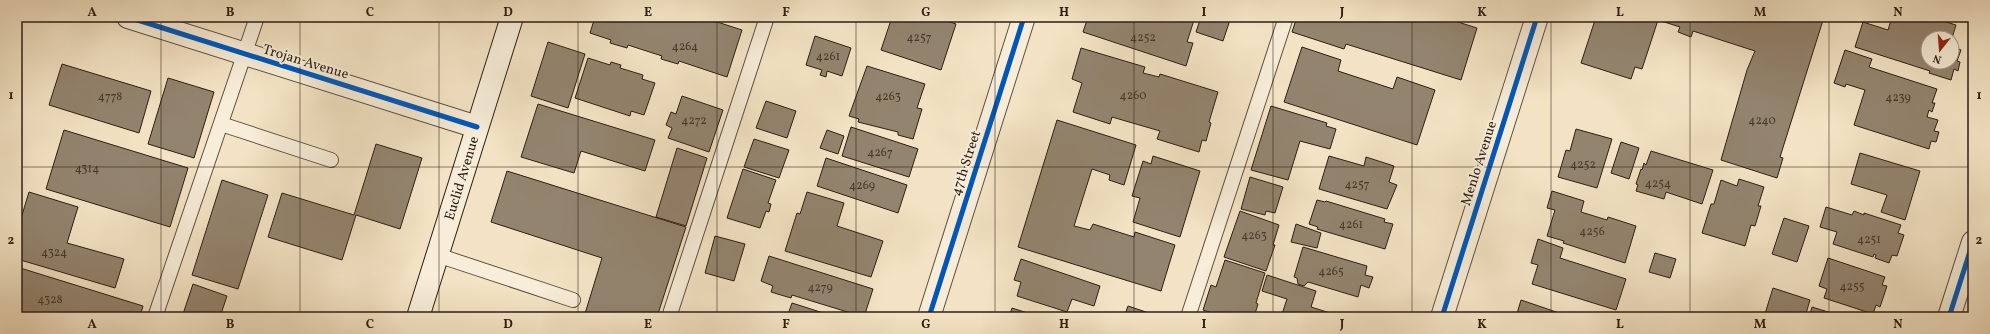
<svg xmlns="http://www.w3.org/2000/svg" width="1990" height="334" viewBox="0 0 1990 334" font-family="Vollkorn,serif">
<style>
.building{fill:#93846f;stroke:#2c1e13}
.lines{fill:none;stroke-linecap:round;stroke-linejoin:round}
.service-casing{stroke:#5e4f3f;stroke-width:16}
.minor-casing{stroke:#5e4f3f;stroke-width:24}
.secondary-casing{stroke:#2c1e13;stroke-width:24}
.service{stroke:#f7edd9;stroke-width:14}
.minor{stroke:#f7edd9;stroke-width:22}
.secondary{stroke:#f7edd9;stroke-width:22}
.cycleway-casing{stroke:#f7edd9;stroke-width:8}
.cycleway{stroke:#0057b8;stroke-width:5}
.grid{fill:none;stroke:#2c1e13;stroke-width:1;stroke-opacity:0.55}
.labels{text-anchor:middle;stroke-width:4;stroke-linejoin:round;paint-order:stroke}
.number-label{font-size:12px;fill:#46382a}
.street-label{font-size:14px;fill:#2c1e13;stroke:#f7edd9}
.neatline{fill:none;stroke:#2c1e13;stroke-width:1.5}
.grid-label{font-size:13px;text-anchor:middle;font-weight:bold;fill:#2c1e13}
</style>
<rect width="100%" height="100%" fill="#f3e3c4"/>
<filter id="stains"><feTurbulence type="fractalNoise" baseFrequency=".005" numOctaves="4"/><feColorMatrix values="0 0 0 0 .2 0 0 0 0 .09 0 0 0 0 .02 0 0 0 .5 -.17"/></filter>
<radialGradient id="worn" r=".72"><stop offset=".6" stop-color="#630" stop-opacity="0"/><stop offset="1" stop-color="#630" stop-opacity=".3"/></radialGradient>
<path class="building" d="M595 17H702L742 30 727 77 679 61 678 64 661 59 662 56 628 45 627 48 610 43 611 40 590 33Z
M892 17H935L956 24 941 70 881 50Z
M1088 17H1195L1187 42 1193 43 1186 66 1083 32Z
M1201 17H1231L1223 41 1196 32Z
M1297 17H1442L1477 28 1461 80 1346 44 1344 49 1292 32Z
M1596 17H1824L1780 157 1783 158 1777 178 1721 160 1747 70 1755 51 1693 31 1691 37 1678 32 1680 27 1658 20 1642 69 1635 67 1631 79 1581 63Z
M1892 17 1900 19 1901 17H1925L1936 21V19L1956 25 1952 38H1928V62H1952V46L1961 50 1957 61 1960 62 1958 71 1954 69 1951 80 1929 73 1930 71 1855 47 1863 22 1888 30Z
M815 36 851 48 842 76 827 71 826 77 820 75 822 70 806 65Z
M548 42 585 54 568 108 531 96Z
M1302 47 1341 60 1338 71 1393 89 1397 77 1435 90 1417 145 1284 102Z
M1081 48 1145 67 1143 73 1159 77 1160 74 1218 92 1209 122 1211 123 1206 141 1202 140 1199 152 1157 139 1160 131 1112 117 1110 124 1073 112 1082 83 1072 79Z
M1845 50 1872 59 1869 67 1937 89 1932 103H1935L1932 112 1929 110 1927 117 1938 120 1934 131 1939 132 1936 142 1931 141 1929 149 1854 125 1865 90 1846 84 1845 87 1834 83Z
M588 58 610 65 611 62 621 65 620 68 643 75 642 79 655 83 644 115 631 111 630 116 575 98Z
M62 64 151 91 139 133 49 105Z
M867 66 925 84 917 108 922 109 913 139 898 135V132L858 122 859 119 849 116Z
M168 78 214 92 194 158 148 144Z
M682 96 723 110 709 152 668 138 672 128 666 125 671 112 676 114Z
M766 101 796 111 787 138 756 128Z
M538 104 655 140 645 171 581 151 574 173 521 157Z
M1271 106 1327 123 1326 126 1336 129 1330 149 1300 141 1288 180 1251 170Z
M1057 120 1136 145 1124 185 1109 180 1110 175 1092 169 1074 226 1090 230 1093 224 1134 237 1135 232 1175 245 1161 291 1018 247Z
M851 127 918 149 909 177 842 156Z
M1576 129 1612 139 1597 188 1558 177 1566 150 1570 151Z
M64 130 188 168 170 227 46 189Z
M827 130 844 136 838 154 820 148Z
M754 139 789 150 779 178 744 167Z
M1621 142 1639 148 1629 179 1611 173Z
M376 144 422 158 400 229 356 215 342 260 268 237 282 193 354 215Z
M677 148 707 158 686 226 656 217Z
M1651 151 1713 170 1702 204 1666 192 1664 199 1636 191 1638 185 1636 184 1641 169 1642 170 1644 163 1646 165Z
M1860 153 1920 171 1905 220 1881 212 1887 195 1851 184Z
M1153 156 1200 171 1180 237 1133 222 1140 198 1132 196 1143 161 1151 164Z
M1329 156 1364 166 1366 157 1394 166 1389 182 1397 185 1387 209 1319 189Z
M826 158 907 185 898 213 817 186Z
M743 169 776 180 768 203 771 204 769 212 766 211 760 228 727 218Z
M507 171 686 227 657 317H584L602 258 491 222Z
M1250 177 1283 187 1275 213 1266 211 1265 215 1241 209Z
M1739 179 1764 187 1758 206H1761L1755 226 1751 225 1745 246 1702 233 1711 204H1714L1721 180 1737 186Z
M222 180 268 195 238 289 192 275Z
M1552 191 1584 201 1581 212 1607 220 1608 217 1636 226 1625 263 1563 243 1564 241 1547 236 1555 210 1547 208Z
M29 192 78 207 67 243 124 259 115 288 17 259V225H19Z
M807 192 844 203 837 226 883 241 871 277 785 251 797 213 800 214Z
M1317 200 1325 202 1326 201 1385 219 1384 222 1393 224 1385 249 1317 229 1318 227 1309 224Z
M1826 207 1852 215 1854 211 1864 215V213L1901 225 1898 233 1904 235 1897 256 1892 255 1889 263 1875 258 1876 255 1874 254 1873 257 1833 244 1837 232 1820 227Z
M1240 211 1279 225 1273 245H1275L1266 271 1224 257Z
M1784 218 1809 226 1797 262 1772 254Z
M1296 224 1321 233 1317 248 1291 242Z
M715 236 745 244 734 281 705 273Z
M1538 239 1563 248 1560 258 1626 279 1616 310 1532 284 1538 265 1531 263Z
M1303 247 1367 266 1365 275 1373 277 1369 288 1361 285 1358 297 1308 282 1304 286 1298 284 1297 278 1294 277Z
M1655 253 1676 259 1670 278 1649 272Z
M769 256 873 289 864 317 792 295 791 298 771 292 773 286 761 281Z
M1828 258 1885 277 1882 285 1887 286 1880 307 1876 305 1873 314 1824 298 1827 289 1819 286Z
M1021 259 1100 286 1094 306 1072 299 1067 312 1017 296 1021 282 1014 280Z
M1225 260 1265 273 1256 303 1258 304 1254 317H1224L1203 310 1211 285 1216 287Z
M17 267 143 306 140 317H17Z
M1267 275 1316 291 1311 307 1343 317H1281L1287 299 1262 291Z
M193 284 227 296 220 317H182Z
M1773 288 1810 300 1805 317H1764Z
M1521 300 1571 317H1516Z
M792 303 836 317H787Z
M1128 306 1155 315 1154 317H1124Z
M1812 307 1844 317H1809Z
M1012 308 1040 317H1009Z
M1204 312 1215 316V317H1203Z
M1597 312 1614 317H1596Z"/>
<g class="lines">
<g class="service-casing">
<path id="service" d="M221 124 331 160
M437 255 573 300
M155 317 257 17
M669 317 767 17
M1188 317 1286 17"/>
</g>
<g class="minor-casing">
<path id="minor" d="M128 17 477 127
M929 317 1024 17
M1442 317 1537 17
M1949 317 1973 242"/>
</g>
<g class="secondary-casing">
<path id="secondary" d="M418 317 512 17"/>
</g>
<use href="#service" class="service"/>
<use href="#minor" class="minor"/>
<use href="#secondary" class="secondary"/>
<g class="cycleway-casing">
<path id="cycleway" d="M128 17 477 127
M929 317 1024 17
M1442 317 1537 17
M1949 317 1973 242"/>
</g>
<use href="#cycleway" class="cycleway"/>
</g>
<path class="grid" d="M161 17V317M300 17V317M439 17V317M578 17V317M717 17V317M856 17V317M995 17V317M1134 17V317M1273 17V317M1412 17V317M1551 17V317M1690 17V317M1829 17V317M17 167H1973"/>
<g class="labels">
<g class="number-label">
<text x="919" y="41">4257</text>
<text x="1143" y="41">4252</text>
<text x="685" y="50">4264</text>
<text x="828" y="60">4261</text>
<text x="1133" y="99">4260</text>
<text x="110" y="100">4778</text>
<text x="888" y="100">4263</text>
<text x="1898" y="101">4239</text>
<text x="694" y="124">4272</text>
<text x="1762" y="124">4240</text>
<text x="880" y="156">4267</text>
<text x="1583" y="168">4252</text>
<text x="87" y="172">4314</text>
<text x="1658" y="187">4254</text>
<text x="1357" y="188">4257</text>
<text x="862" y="189">4269</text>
<text x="1351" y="228">4261</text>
<text x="1592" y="235">4256</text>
<text x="1254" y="239">4263</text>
<text x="1869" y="243">4251</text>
<text x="54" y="256">4324</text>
<text x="1331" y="275">4265</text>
<text x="1852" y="290">4255</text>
<text x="820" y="291">4279</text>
<text x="50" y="303">4328</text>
</g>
<g class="street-label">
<text transform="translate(306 61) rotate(17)" y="5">Trojan Avenue</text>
<text transform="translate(965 163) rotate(-72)" y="5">47th Street</text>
<text transform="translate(1478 163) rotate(-72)" y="5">Menlo Avenue</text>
<text transform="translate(461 178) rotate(-73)" y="5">Euclid Avenue</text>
</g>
</g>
<rect width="1990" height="334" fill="none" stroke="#f3e3c4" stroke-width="44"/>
<g transform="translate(1940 50) rotate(197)"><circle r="19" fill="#f7edd9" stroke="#a69a8a"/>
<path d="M0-3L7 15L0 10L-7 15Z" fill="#8f2418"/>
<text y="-6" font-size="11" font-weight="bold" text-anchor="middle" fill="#2c1e13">N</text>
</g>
<rect x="22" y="22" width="1946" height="290" class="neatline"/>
<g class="grid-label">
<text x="92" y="16">A</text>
<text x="230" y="16">B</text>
<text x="370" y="16">C</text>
<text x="508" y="16">D</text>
<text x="648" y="16">E</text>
<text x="786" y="16">F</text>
<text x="926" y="16">G</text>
<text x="1064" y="16">H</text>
<text x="1204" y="16">I</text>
<text x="1342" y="16">J</text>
<text x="1482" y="16">K</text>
<text x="1620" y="16">L</text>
<text x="1760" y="16">M</text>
<text x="1898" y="16">N</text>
<text x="11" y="99">1</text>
<text x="1979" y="99">1</text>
<text x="11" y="244">2</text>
<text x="1979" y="244">2</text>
<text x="92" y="328">A</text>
<text x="230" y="328">B</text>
<text x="370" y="328">C</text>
<text x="508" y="328">D</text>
<text x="648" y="328">E</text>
<text x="786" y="328">F</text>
<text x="926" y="328">G</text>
<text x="1064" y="328">H</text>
<text x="1204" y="328">I</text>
<text x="1342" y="328">J</text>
<text x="1482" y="328">K</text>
<text x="1620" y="328">L</text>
<text x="1760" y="328">M</text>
<text x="1898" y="328">N</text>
</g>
<rect width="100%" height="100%" filter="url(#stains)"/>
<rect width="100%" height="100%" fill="url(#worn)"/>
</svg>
